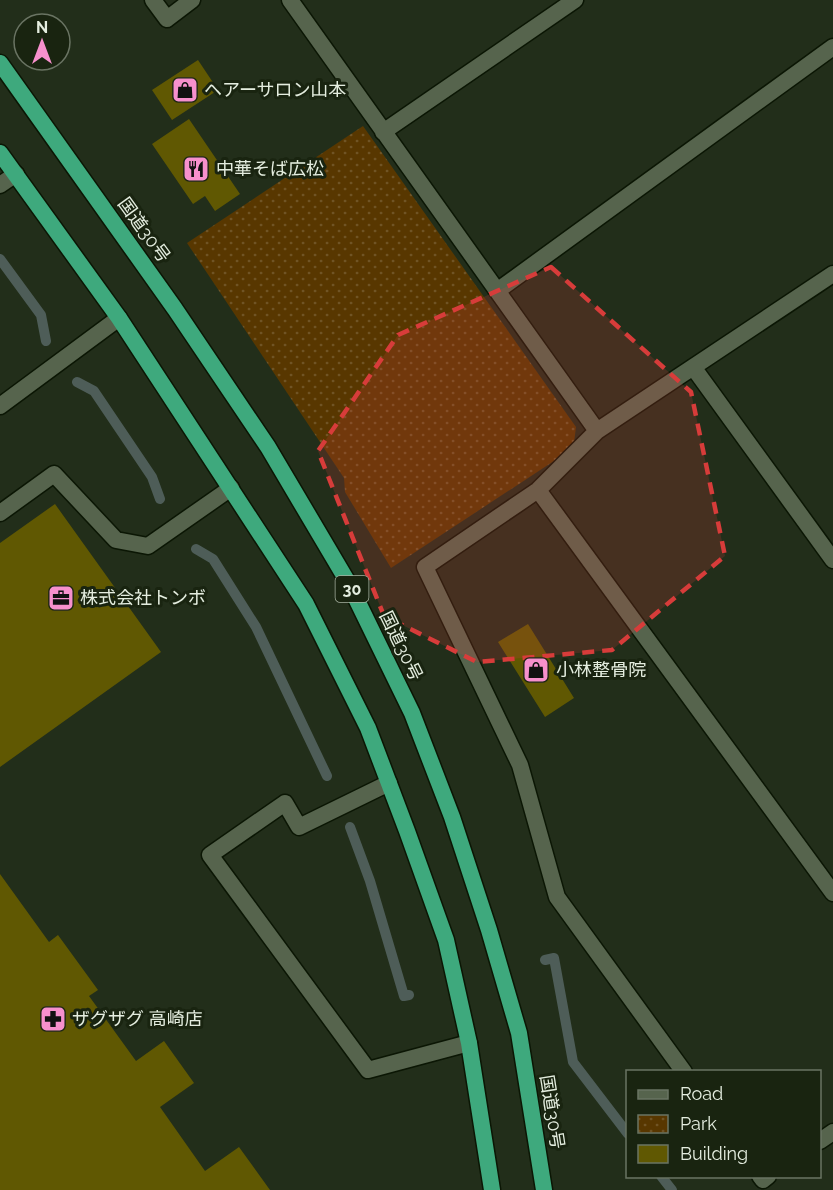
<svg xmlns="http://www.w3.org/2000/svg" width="833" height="1190" viewBox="0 0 833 1190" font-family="Raleway,'Noto Sans JP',sans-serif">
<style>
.park{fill:url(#park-dots)}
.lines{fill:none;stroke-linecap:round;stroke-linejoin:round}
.stream{stroke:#4e5d58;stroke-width:10}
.building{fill:#605802}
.service-casing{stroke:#0b1604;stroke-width:19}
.minor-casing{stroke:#0b1604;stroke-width:19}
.trunk-casing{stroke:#0b1604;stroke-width:19}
.service{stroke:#56644d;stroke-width:16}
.minor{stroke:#56644d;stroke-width:16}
.trunk{stroke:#3ea97d;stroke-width:16}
.marked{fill:#d73c3a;fill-opacity:0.2;stroke:#d73c3a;stroke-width:4.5;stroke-dasharray:12 8;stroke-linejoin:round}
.labels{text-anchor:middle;stroke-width:6;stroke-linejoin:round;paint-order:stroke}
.shield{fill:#192410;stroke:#a7b1a1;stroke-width:1.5}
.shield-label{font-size:16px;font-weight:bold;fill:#e4eddf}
.poi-label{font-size:18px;fill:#e4eddf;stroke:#192410;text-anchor:start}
.street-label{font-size:18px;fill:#e4eddf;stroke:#192410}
</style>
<defs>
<pattern id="park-dots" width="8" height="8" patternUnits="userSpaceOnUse" patternTransform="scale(1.5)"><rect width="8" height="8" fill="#583700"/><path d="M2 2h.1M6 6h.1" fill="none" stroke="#705425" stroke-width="1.8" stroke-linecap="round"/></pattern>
</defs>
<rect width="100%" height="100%" fill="#222e1a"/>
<path class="park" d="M363 126 576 427 574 443 560 457 391 568 345 492 344 478 187 243Z"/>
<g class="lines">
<path class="stream" d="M0 259 41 315 46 341
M77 382 94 391 152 477 160 499
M196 549 213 559 256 627 327 776
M350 827 370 881 404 996 409 995
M545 960 554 958 573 1062 628 1134
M661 1176 672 1190"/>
</g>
<path class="building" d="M198 60 218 90 172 120 152 90Z
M189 119 240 194 215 211 205 196 193 204 152 144Z
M55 504 161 652 0 767V543Z
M528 624 574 698 545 717 498 642Z
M0 874 49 942 58 935 98 990 89 996 136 1061 164 1041 194 1083 160 1107 205 1171 239 1147 270 1190H0Z"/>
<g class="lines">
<g class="service-casing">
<path id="service" d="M0 185 16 174
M0 406 119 318
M0 513 54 474 116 540 148 546 231 488
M389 783 299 827 285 803 210 855 368 1070 469 1043"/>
</g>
<g class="minor-casing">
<path id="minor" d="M153 0 167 19 192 0
M290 0 597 431
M383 132 575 0
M497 291 833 47
M693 367 833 560
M538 490 833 893
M684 1072 557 897 520 765 425 567 538 490 597 431 833 274
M820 1141 833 1132
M760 1176 763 1180 768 1176"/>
</g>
<g class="trunk-casing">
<path id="trunk" d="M0 63 175 309 268 447 349 584 412 713 452 817 489 930 519 1033 544 1190
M0 153 119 318 306 604 368 728 407 831 446 940 469 1043 492 1190"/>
</g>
<use href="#service" class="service"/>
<use href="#minor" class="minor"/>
<use href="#trunk" class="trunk"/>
</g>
<path class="marked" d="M551 267 691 392 725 556 612 650 477 662 384 616 318 451 398 335Z"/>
<defs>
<g id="shop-square" transform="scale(1.35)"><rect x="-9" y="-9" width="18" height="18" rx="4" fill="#f790cd" stroke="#192410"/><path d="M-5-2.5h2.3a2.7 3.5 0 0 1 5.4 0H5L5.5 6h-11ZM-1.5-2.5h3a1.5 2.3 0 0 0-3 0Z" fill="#111"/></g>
<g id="restaurant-square" transform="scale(1.35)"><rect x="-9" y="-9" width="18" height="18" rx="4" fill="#f790cd" stroke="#192410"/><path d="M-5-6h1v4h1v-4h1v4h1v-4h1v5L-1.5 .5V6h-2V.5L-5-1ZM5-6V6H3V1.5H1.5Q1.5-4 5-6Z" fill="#111"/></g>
<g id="office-square" transform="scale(1.35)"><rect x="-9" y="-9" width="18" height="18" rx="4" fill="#f790cd" stroke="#192410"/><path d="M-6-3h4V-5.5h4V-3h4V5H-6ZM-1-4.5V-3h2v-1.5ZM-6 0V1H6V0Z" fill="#111"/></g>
<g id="pharmacy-square" transform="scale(1.35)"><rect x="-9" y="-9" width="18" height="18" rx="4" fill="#f790cd" stroke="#192410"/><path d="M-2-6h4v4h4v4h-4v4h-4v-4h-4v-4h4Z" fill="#111"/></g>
</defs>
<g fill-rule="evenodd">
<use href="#shop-square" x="185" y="90"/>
<use href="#restaurant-square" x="196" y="169"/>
<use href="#office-square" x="61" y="598"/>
<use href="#shop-square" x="536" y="670"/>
<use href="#pharmacy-square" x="53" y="1019"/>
</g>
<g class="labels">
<rect class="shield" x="335.5" y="576" width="33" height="26" rx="4.5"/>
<g class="shield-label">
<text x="352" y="595">30</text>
</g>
<g class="poi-label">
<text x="204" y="96">ヘアーサロン山本</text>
<text x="216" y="175">中華そば広松</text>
<text x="80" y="604">株式会社トンボ</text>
<text x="556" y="676">小林整骨院</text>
<text x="72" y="1025">ザグザグ 高崎店</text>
</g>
<g class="street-label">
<text transform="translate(144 230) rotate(54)" y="6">国道30号</text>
<text transform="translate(401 646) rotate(64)" y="6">国道30号</text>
<text transform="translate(552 1112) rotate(81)" y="6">国道30号</text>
</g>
</g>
<rect x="626" y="1070" width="195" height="108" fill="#192410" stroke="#6a7463" stroke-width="1.5"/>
<rect x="638" y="1090" width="30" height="9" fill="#56644d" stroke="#6a7463" stroke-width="1.5"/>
<text x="680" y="1100" font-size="18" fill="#e4eddf">Road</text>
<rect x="638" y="1115" width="30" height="18" fill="url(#park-dots)" stroke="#6a7463" stroke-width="1.5"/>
<text x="680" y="1130" font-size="18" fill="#e4eddf">Park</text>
<rect x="638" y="1145" width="30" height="18" fill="#605802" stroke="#6a7463" stroke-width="1.5"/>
<text x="680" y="1160" font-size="18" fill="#e4eddf">Building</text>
<g transform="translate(42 42)"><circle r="28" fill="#192410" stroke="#6a7463" stroke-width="1.5"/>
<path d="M0-4.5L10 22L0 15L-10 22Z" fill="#f790cd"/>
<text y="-9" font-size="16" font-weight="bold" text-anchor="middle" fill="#e4eddf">N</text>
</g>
</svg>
